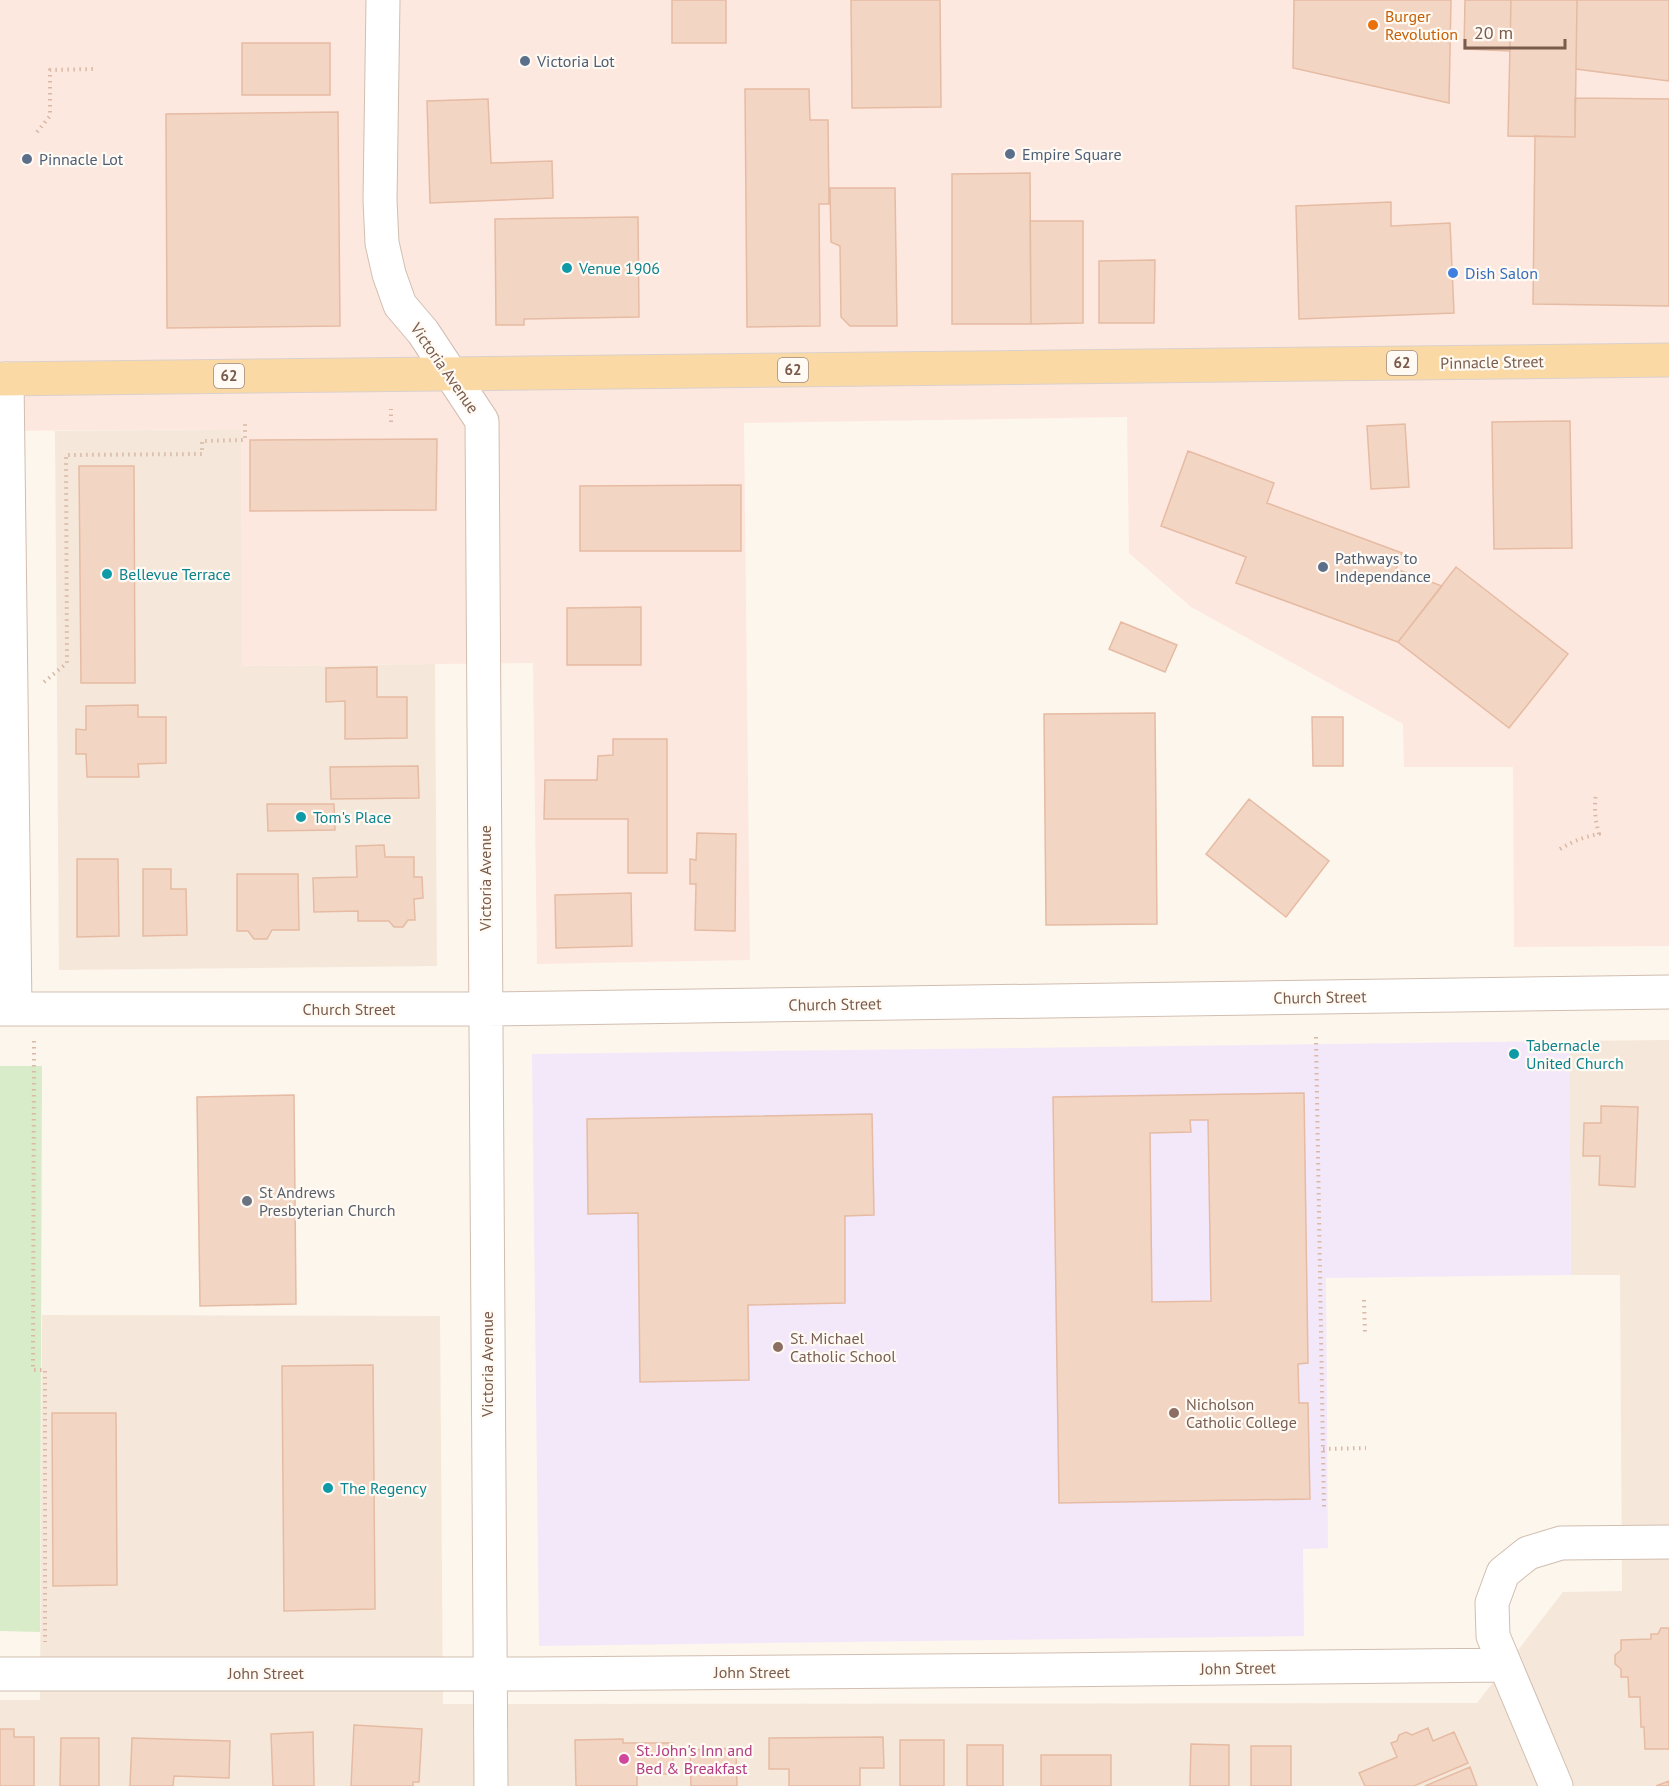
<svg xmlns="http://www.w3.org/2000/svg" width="1669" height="1786" viewBox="0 0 1669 1786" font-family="'PT Sans',sans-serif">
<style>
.residential{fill:#f5e8da}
.commercial{fill:#fde8e0}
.education{fill:#f3e8fa}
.green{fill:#d8ecc9}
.building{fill:#f3d5c3;stroke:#e6bba3;stroke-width:1.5;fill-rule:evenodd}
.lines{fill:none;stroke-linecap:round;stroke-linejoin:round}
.minor-casing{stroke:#d1beb0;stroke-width:35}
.major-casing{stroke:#dad1cd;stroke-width:35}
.path{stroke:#d9b8a5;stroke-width:4;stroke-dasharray:1.5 4.5;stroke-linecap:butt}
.minor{stroke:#fff;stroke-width:33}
.major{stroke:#fbd9a5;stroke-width:33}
.food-dot{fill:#e8710a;stroke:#fffaf3;stroke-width:2}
.service-dot{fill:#5c6f8a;stroke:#fffaf3;stroke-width:2}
.culture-dot{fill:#0f9aa8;stroke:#fffaf3;stroke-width:2}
.shop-dot{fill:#3f7fe0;stroke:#fffaf3;stroke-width:2}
.worship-dot{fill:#6b7280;stroke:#fffaf3;stroke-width:2}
.education-dot{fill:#8d6e63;stroke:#fffaf3;stroke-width:2}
.hotel-dot{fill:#d1479c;stroke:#fffaf3;stroke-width:2}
.labels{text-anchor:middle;stroke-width:4.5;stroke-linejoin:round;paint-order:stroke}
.shield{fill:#fffaf3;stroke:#a28b7f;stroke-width:1.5}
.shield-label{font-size:15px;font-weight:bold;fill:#7a5c4d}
.food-label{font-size:16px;fill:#c56008;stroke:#fffaf3;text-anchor:start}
.service-label{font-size:16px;fill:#4e5e75;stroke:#fffaf3;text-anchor:start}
.culture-label{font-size:16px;fill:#0d838f;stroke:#fffaf3;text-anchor:start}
.shop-label{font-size:16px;fill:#366cbe;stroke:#fffaf3;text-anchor:start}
.street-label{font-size:16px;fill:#7a5c4d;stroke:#fffaf3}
.worship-label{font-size:16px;fill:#5b616d;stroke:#fffaf3;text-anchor:start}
.education-label{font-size:16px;fill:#785e54;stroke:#fffaf3;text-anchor:start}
.hotel-label{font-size:16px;fill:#b23c85;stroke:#fffaf3;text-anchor:start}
</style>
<rect width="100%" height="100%" fill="#fdf6ec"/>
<path class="residential" d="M241 429 243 666 435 664 437 966 59 970 55 431Z
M1669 1040V1786H0V1700H40L42 1315 440 1316 443 1704 1477 1703 1563 1592 1622 1591 1620 1275H1571L1569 1041Z"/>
<path class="commercial" d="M0 0H1669V946L1514 947 1513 767H1404L1403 724 1191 607 1129 553 1127 417 744 423 750 960 537 964 533 663 242 666 241 429 0 431Z"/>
<path class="education" d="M1569 1041 1571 1275 1326 1278 1328 1548 1303 1549 1304 1636 539 1646 532 1054Z"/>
<path class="green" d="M0 1066H42L40 1632 0 1631Z"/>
<path class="building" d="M672 0H726V43H672Z
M851 0H940L941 107 852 108Z
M1294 0H1451L1449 103 1293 68Z
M1465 0H1511L1510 51 1464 49Z
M1511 0H1577L1575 137 1508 136Z
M1577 0H1669V81L1576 69Z
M242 43H330V95H242Z
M745 89H809L810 120H828L829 204H819L820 326 747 327Z
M1575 98 1669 99V306L1533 304 1535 136 1575 137Z
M488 99 491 163 552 161 553 198 430 203 427 101Z
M338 112 340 326 167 328 166 114Z
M1030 173 1031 324H952V174Z
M830 188H895L897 326H850L841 317 840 246 831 242Z
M1391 202V226L1450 223 1454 313 1299 319 1296 206Z
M638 217 639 317 524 319V325H496L495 219Z
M1030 221H1083V323L1031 324Z
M1155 260 1154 323H1099V261Z
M1570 421 1572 548 1494 549 1492 422Z
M1405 424 1409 487 1371 489 1367 426Z
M437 439 436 510 250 511V440Z
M1188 451 1274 483 1267 503 1402 553 1396 569 1442 586 1398 642 1236 583 1246 557 1161 526Z
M79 466H134L135 683H81Z
M741 485V551H580V486Z
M1456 567 1568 654 1509 728 1398 642Z
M641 607V665H567V608Z
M1121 622 1177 645 1165 672 1109 649Z
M377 667V697H407V738L345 739V701L326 702V668Z
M138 705V717H166V763L138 764 139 777H87L86 754H76V729L86 730V706Z
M1155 713 1157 924 1046 925 1044 714Z
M1312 717H1343V766H1313Z
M613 739H667V873H628V819H544L545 780H597L598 756 613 755Z
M418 766 419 798 331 799 330 767Z
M1249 799 1329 861 1286 917 1206 854Z
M267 804H334L335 830 268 831Z
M697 833 736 834 735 931 695 930 696 884H690V859L696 860Z
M384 845 385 857H414V877H422L423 898 414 899 415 920H408L403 927H394L389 921H358V911L314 912 313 878 357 877 356 846Z
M77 859H118L119 936 77 937Z
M143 869H171V889H186L187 935 143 936Z
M237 874H298L299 930H272L267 939H254L248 931H237Z
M631 893 632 946 556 948 555 895Z
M1304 1093 1308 1363 1298 1364 1299 1403H1308L1310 1499 1059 1503 1053 1097ZM1190 1120H1208L1211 1301 1152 1302 1150 1133 1191 1132Z
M294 1095 296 1304 200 1306 197 1097Z
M1601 1106 1638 1107 1635 1187 1599 1185 1600 1156H1583L1584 1123H1601Z
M872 1114 874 1215 845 1216V1303L748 1305 749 1380 640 1382 638 1213 588 1214 587 1119Z
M373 1365 375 1609 284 1611 282 1366Z
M52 1413H116L117 1585 53 1586Z
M1661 1628H1669V1749H1645L1644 1727H1641L1640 1697H1629L1628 1677H1621V1669L1615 1664V1655L1621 1650V1640L1651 1639V1634H1658Z
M354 1725 422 1729 419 1782H413V1786H351Z
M1428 1728 1433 1741 1454 1732 1468 1763 1414 1786H1365L1359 1773 1397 1757 1391 1743 1397 1741 1399 1735 1406 1732 1412 1735Z
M0 1729H14V1737H34V1786H0Z
M313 1732 314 1786H273L271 1734Z
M883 1737 884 1768H860V1786H789V1769H769V1738Z
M61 1738H99V1786H60Z
M132 1738 230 1741 229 1778 174 1776 173 1786H130Z
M623 1739V1743H673V1774H637V1786H576L575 1740Z
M900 1740H944V1786H900Z
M1191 1744 1229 1745V1786H1190Z
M967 1745H1003V1786H967Z
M1251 1746H1291V1786H1251Z
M736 1748 737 1786H691L690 1750Z
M1041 1755H1111V1786H1041Z
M1470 1767 1477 1786H1425Z
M1669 1781V1786H1656Z"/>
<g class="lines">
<g class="minor-casing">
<path id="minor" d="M383 0 380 200 382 243 389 274 400 305 423 332 482 421 491 1786
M7 379 15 1009
M0 1009H485L1669 992
M0 1674H533L1047 1670 1505 1665
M1556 1786 1493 1636 1492 1603 1503 1573 1528 1553 1561 1543 1669 1542"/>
</g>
<g class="major-casing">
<path id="major" d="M0 379 1669 360"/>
</g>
<path class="path" d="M37 132 50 116V70L95 69
M391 422V409
M44 682 67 663 66 455 202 454V441L245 440V424
M1560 849C1573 841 1584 837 1599 834 1595 820 1594 808 1596 793
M1316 1037 1324 1510
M34 1041 33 1370H45V1642
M1364 1300 1365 1335
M1323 1449 1366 1448"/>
<use href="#minor" class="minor"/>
<use href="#major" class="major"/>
</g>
<circle class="food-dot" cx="1373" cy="25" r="6"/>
<g class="service-dot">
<circle cx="525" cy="61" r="6"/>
<circle cx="1010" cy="154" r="6"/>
<circle cx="27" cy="159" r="6"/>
<circle cx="1323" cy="567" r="6"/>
</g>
<g class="culture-dot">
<circle cx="567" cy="268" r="6"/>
<circle cx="107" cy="574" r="6"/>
<circle cx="301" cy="817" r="6"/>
<circle cx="1514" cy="1054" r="6"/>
<circle cx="328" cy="1488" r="6"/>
</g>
<circle class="shop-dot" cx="1453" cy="273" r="6"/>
<circle class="worship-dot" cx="247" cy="1201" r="6"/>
<g class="education-dot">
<circle cx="778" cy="1347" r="6"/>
<circle cx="1174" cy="1413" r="6"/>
</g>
<circle class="hotel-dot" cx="624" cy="1759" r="6"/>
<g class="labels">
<g class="shield">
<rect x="1387" y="351" width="30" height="24" rx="4.5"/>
<rect x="778" y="358" width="30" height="24" rx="4.5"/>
<rect x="214" y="364" width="30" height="24" rx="4.5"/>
</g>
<g class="shield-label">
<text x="1402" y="368">62</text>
<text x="793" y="375">62</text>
<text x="229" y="381">62</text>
</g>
<g class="food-label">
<text x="1385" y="22">Burger<tspan x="1385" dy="18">Revolution</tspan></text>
</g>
<g class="service-label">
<text x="537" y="67">Victoria Lot</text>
<text x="1022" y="160">Empire Square</text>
<text x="39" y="165">Pinnacle Lot</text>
<text x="1335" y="564">Pathways to<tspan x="1335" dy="18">Independance</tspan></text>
</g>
<g class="culture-label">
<text x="579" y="274">Venue 1906</text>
<text x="119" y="580">Bellevue Terrace</text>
<text x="313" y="823">Tom's Place</text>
<text x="1526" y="1051">Tabernacle<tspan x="1526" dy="18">United Church</tspan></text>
<text x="340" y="1494">The Regency</text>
</g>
<g class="shop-label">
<text x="1465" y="279">Dish Salon</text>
</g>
<g class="street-label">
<text transform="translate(1492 362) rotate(-1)" y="6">Pinnacle Street</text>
<text transform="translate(445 368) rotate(55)" y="6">Victoria Avenue</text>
<text transform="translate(485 878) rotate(-90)" y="6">Victoria Avenue</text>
<text transform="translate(1320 997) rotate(-1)" y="6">Church Street</text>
<text transform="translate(835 1004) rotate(-1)" y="6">Church Street</text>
<text x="349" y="1015">Church Street</text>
<text transform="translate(487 1364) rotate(-90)" y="6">Victoria Avenue</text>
<text transform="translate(1238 1668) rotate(-1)" y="6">John Street</text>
<text x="752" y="1678">John Street</text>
<text x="266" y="1679">John Street</text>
</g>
<g class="worship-label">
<text x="259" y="1198">St Andrews<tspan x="259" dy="18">Presbyterian Church</tspan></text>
</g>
<g class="education-label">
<text x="790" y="1344">St. Michael<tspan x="790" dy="18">Catholic School</tspan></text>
<text x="1186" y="1410">Nicholson<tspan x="1186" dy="18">Catholic College</tspan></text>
</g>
<g class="hotel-label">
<text x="636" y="1756">St. John's Inn and<tspan x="636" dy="18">Bed &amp; Breakfast</tspan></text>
</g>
</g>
<path d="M1465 39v9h100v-9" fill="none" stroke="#7a5c4d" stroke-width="3"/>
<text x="1474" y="39" font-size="18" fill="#7a5c4d" stroke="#fffaf3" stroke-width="4.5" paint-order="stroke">20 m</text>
</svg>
